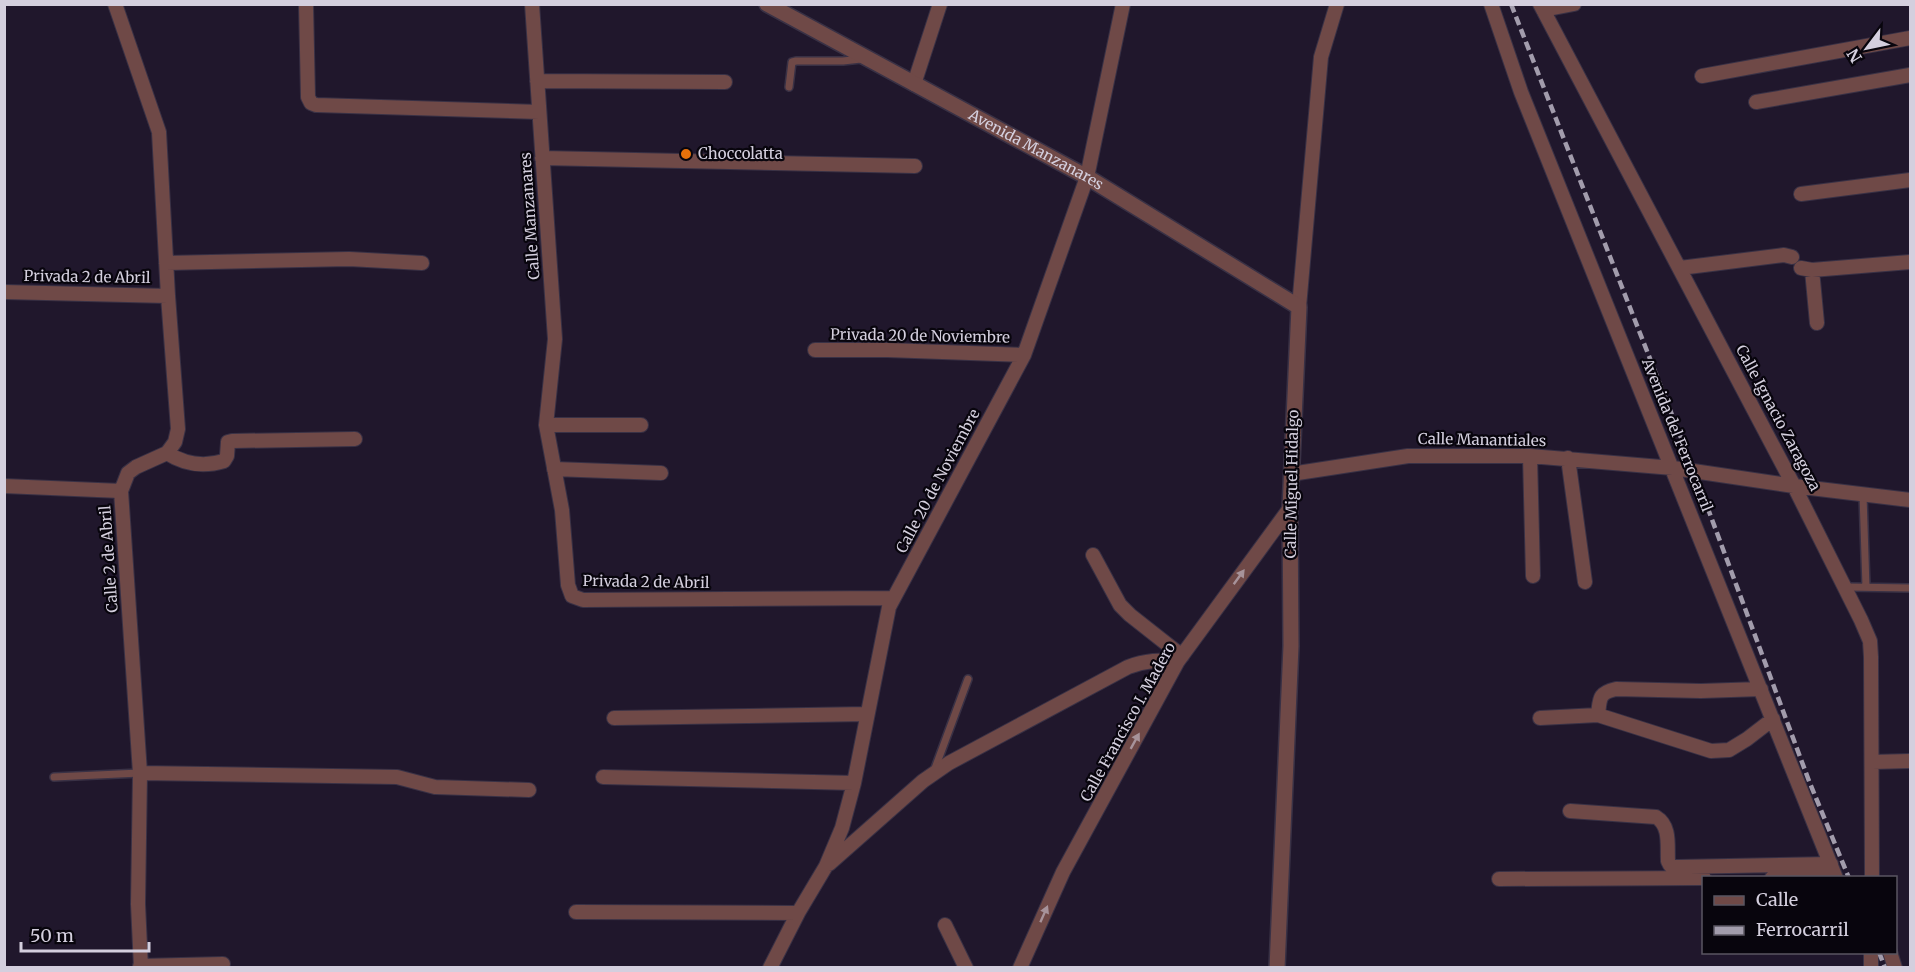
<svg xmlns="http://www.w3.org/2000/svg" width="1915" height="972" viewBox="0 0 1915 972" font-family="Merriweather,serif">
<style>
.lines{fill:none;stroke-linecap:round;stroke-linejoin:round}
.service-casing{stroke:#393145;stroke-width:10}
.minor-casing{stroke:#393145;stroke-width:16}
.tertiary-casing{stroke:#393145;stroke-width:18}
.service{stroke:#6f4947;stroke-width:7}
.minor{stroke:#6f4947;stroke-width:14}
.tertiary{stroke:#6f4947;stroke-width:15}
.rail{stroke:#a29cac;stroke-width:4.5;stroke-dasharray:9 4.5;stroke-linecap:butt}
.oneway{fill:#a7939a}
.food-dot{fill:#e8710a;stroke:#08050d;stroke-width:2}
.labels{text-anchor:middle;stroke-width:4.5;stroke-linejoin:round;paint-order:stroke}
.street-label{font-size:15px;fill:#d4cfde;stroke:#08050d}
.poi-label{font-size:15px;fill:#d4cfde;stroke:#08050d;text-anchor:start}
</style>
<rect width="100%" height="100%" fill="#20172c"/>
<g class="lines">
<g class="service-casing">
<path id="service" d="M789 87 792 62 796 61H843L861 59
M1863 495 1866 587
M1846 587 1910 588
M934 771 968 679
M54 777 140 773"/>
</g>
<g class="minor-casing">
<path id="minor" d="M115 4 159 132 168 296 178 429 175 442 167 453 136 467 128 473 121 491 140 773 138 904 141 968
M306 4 308 97 311 103 316 105 539 112
M532 4 555 339 546 425 562 510 568 585 572 596 583 600 893 598
M1491 4 1521 92 1836 878H1772
M1540 4 1794 486 1861 620 1870 641 1871 657 1872 878
M1543 10 1574 4
M1702 76 1910 38
M537 81 725 82
M914 84 940 4
M1756 102 1910 75
M542 158 915 166
M1801 194 1910 180
M166 263 349 259 422 263
M1680 268 1784 255 1792 257
M1801 268 1812 270 1910 262
M1812 270 1817 323
M4 292 168 296
M1299 307 1321 57 1337 4
M815 350H887L1024 355
M546 425H641
M167 453C184 464 204 467 224 461L227 456 228 442 232 441 355 439
M1530 456 1533 576
M1568 458 1585 582
M554 469 661 473
M1291 474 1408 456H1530L1673 468 1794 486 1910 500
M4 486 121 491
M1093 555 1120 605 1130 615 1182 656
M1761 689 1701 691 1616 689C1598 693 1600 699 1598 715L1711 751 1729 750 1747 739 1773 719
M614 718 867 714
M1540 718 1598 715
M1872 762 1910 761
M140 773 397 777 435 787 529 790
M603 777 854 783
M1570 811 1656 817C1671 826 1667 846 1668 861L1670 865 1677 867 1831 864
M829 864 923 781 949 763 1128 667C1146 660 1160 660 1178 661
M1499 879 1704 878
M576 912 798 913
M945 925 966 968
M1890 952 1895 968
M140 966 223 964
M770 968 798 913 826 866 842 828 854 783 889 607 1024 355 1087 177 1123 4
M1020 968 1063 872 1178 661 1290 508
M1871 968V952"/>
</g>
<g class="tertiary-casing">
<g id="tertiary">
<path id="s1" d="M767 4 1087 177 1299 307 1290 508 1291 646 1277 968"/>
</g>
</g>
<use href="#service" class="service"/>
<use href="#minor" class="minor"/>
<use href="#tertiary" class="tertiary"/>
<path class="rail" d="M1511 4 1694 471 1809 781 1849 878
M1879 952 1885 968"/>
</g>
<defs><path id="oneway-solid" d="M-6-.8H1V-3.2L6.5 0L1 3.2V.8H-6Z" transform="scale(1.5)"/></defs>
<g class="oneway">
<use href="#oneway-solid" transform="translate(1239 577) rotate(-54)"/>
<use href="#oneway-solid" transform="translate(1135 741) rotate(-61)"/>
<use href="#oneway-solid" transform="translate(1044 914) rotate(-66)"/>
</g>
<circle class="food-dot" cx="686" cy="154" r="6"/>
<g class="labels">
<g class="street-label">
<text dy="5" stroke="none"><textPath href="#s1" startOffset="306">Avenida Manzanares</textPath></text>
<text transform="translate(530 216) rotate(-94)" y="5">Calle Manzanares</text>
<text transform="translate(87 277) rotate(1)" y="5">Privada 2 de Abril</text>
<text transform="translate(920 336) rotate(1)" y="5">Privada 20 de Noviembre</text>
<text transform="translate(1778 418) rotate(62)" y="5">Calle Ignacio Zaragoza</text>
<text transform="translate(1677 435) rotate(68)" y="5">Avenida del Ferrocarril</text>
<text transform="translate(1482 440) rotate(1)" y="5">Calle Manantiales</text>
<text transform="translate(938 481) rotate(-62)" y="5">Calle 20 de Noviembre</text>
<text transform="translate(1292 484) rotate(-89)" y="5">Calle Miguel Hidalgo</text>
<text transform="translate(109 559) rotate(-94)" y="5">Calle 2 de Abril</text>
<text transform="translate(646 582) rotate(1)" y="5">Privada 2 de Abril</text>
<text transform="translate(1128 722) rotate(-61)" y="5">Calle Francisco I. Madero</text>
</g>
<g class="poi-label">
<text x="698" y="159">Choccolatta</text>
</g>
</g>
<rect width="1915" height="972" fill="none" stroke="#d4cfde" stroke-width="12"/>
<rect x="1702" y="876" width="195" height="78" fill="#08050d" stroke="#5a5661" stroke-width="1.5"/>
<rect x="1714" y="896" width="30" height="9" fill="#6f4947" stroke="#5a5661" stroke-width="1.5"/>
<text x="1756" y="906" font-size="18" fill="#d4cfde">Calle</text>
<rect x="1714" y="926" width="30" height="9" fill="#a29cac" stroke="#5a5661" stroke-width="1.5"/>
<text x="1756" y="936" font-size="18" fill="#d4cfde">Ferrocarril</text>
<g transform="translate(1867 48) rotate(238)" stroke="#08050d" stroke-width="4.5" paint-order="stroke">
<path d="M0-4.5L10 22L0 15L-10 22Z" fill="#d4cfde"/>
<text y="-9" font-size="16" font-weight="bold" text-anchor="middle" fill="#d4cfde">N</text>
</g>
<path d="M21 942v9h128v-9" fill="none" stroke="#d4cfde" stroke-width="3"/>
<text x="30" y="942" font-size="18" fill="#d4cfde" stroke="#08050d" stroke-width="4.5" paint-order="stroke">50 m</text>
</svg>
